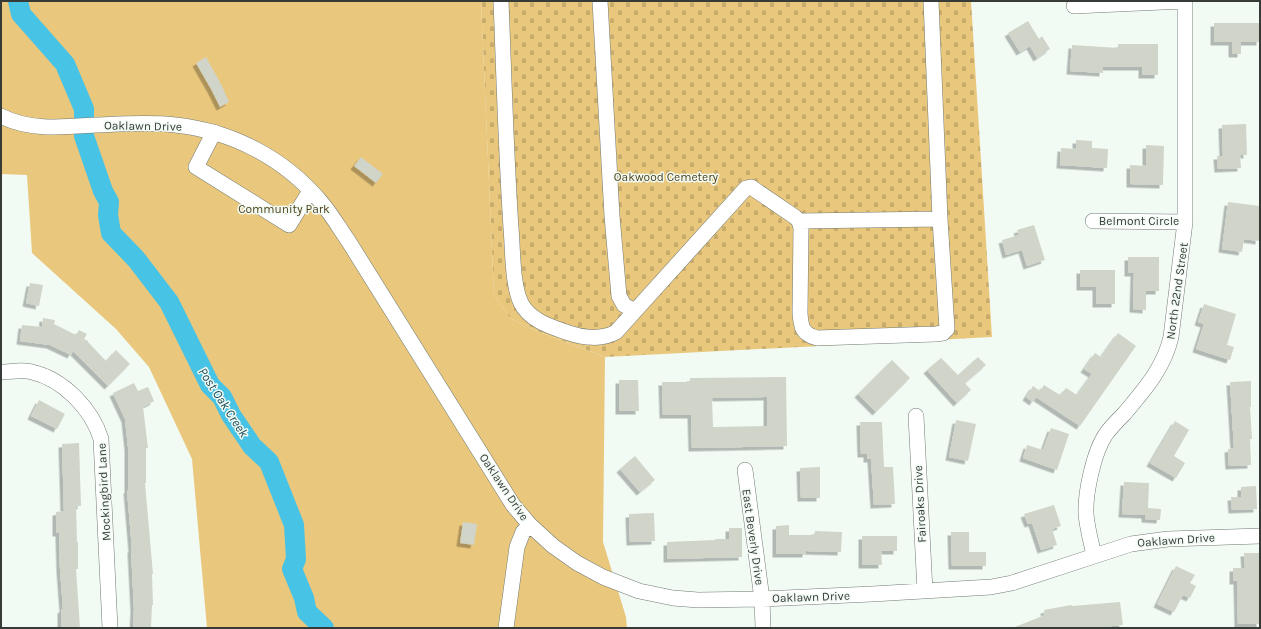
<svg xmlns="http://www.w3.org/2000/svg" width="1261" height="629" viewBox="0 0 1261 629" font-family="Karla,sans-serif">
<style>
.cemetery{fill:url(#cemetery-stones)}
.park{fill:#e9c77c}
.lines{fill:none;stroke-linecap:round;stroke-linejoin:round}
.river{stroke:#47c3e6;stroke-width:20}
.building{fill:#d1d4c9;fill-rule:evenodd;filter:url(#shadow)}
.minor-casing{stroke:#717a73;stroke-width:16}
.minor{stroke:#fff;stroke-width:15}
.labels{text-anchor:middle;stroke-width:3;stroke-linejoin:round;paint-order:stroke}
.street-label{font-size:12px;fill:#373b38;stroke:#f1fbf4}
.park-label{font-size:12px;fill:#53431d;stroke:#f1fbf4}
.water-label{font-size:13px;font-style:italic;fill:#184c5b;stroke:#f1fbf4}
</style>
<defs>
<pattern id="cemetery-stones" width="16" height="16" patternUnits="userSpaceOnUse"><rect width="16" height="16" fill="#e9c77c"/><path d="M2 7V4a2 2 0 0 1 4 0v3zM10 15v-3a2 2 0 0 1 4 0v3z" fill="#c8ac6c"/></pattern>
<filter id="shadow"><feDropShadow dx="-3.5" dy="3.5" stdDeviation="0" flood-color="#0004"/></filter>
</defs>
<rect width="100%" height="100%" fill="#f1fbf4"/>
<path class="cemetery" d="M481 1H971L992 337 605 357 539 332 510 318 494 295Z"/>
<path class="park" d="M1 1H481L494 295 510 318 539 332 605 357 603 542 626 617 627 628H207L192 459 149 367 116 329 32 253 27 175 1 174Z"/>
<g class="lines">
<path class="river" d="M18 1 21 14 65 64 84 109V117
M84 136 103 191 109 202 108 215 111 233 136 259 169 302 210 385 222 397 231 415 252 446 269 462 294 525 296 559 292 569 304 598 307 612 324 628"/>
</g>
<path class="building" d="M1028 21 1039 39 1042 36 1050 49 1037 58 1030 46 1020 52 1008 33Z
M1214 23H1260V42H1241V54H1232V42H1214Z
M1118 44H1158V75H1142V67H1103V73L1070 71 1072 45 1118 48Z
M206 57 221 84 229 102 220 107 211 89 196 63Z
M1246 124 1247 155H1240L1241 168 1218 169 1217 156H1223L1222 125Z
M1076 140 1092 141V148L1108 149 1107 168 1060 165 1061 148 1076 149Z
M1146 145 1164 146 1163 185 1130 184V165L1146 166Z
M361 157 383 174 376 183 354 166Z
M1228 202 1260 206 1259 241 1244 239 1242 252 1222 249Z
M1034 225 1045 260 1027 266 1022 250 1006 255 1002 240 1019 235 1017 230Z
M1128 257H1159V291H1146V310L1133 309 1134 273H1128Z
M1080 270H1115V304H1096V287H1080Z
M30 283 43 285 39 306 26 303Z
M1204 304 1236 314 1227 345 1234 347 1230 360 1196 349 1204 324 1198 322Z
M43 318 55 320 54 324 76 335 79 330 87 334 84 339 88 341V342L106 361 116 350 130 364 108 386 73 351 71 355 50 345 20 341 22 325 42 327Z
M1118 333 1136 346 1080 426 1036 397 1033 402 1026 397 1033 386 1040 391 1044 385 1060 395 1066 388 1077 395 1092 374 1084 369 1095 353 1101 357Z
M978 357 986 365 965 383 971 390 957 403 927 370 941 358 958 375Z
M892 360 910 378 876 412 858 394Z
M786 377 787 446 692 448 691 415H663L662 382H690V378ZM767 397V426L713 427 712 398Z
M619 380H638L639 411H619Z
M1251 381V407H1250L1252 439H1250L1251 465 1229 466 1228 449 1234 448 1230 382Z
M134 383 138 391 148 387 154 401 143 407 148 448H146V483H145L153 574H152L153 605H152L151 628H133L134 609 131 549H132L127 490H128V447L125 419 113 393Z
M39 400 65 414 57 429 31 416Z
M956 420 976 424 968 461 949 457Z
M1175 421 1189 430 1174 456 1185 463 1176 478 1150 463Z
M860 422H882L884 467H893L895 504 874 505 871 459H867V454H861Z
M1051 428 1069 434 1057 470 1023 458 1027 445 1043 450Z
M79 443 81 506H76L77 542H78V569H76L80 628H61V610L63 609 60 569 59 533H56V512L64 511 62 444Z
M635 456 655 480 640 492 620 469Z
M820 467V498H801L800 468Z
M1124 482 1149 483 1148 508 1161 509 1160 520 1145 519V515L1122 514Z
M1256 486 1257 509 1232 510 1231 497H1241V487Z
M1054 505 1061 526 1052 529 1057 545 1041 550 1032 523 1028 524 1024 514Z
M654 513 655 541 630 542 629 514Z
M463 522 477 524 474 545 460 543Z
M789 525V535H814L815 531 842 532 841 552 806 551V554H776V526Z
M729 528H742V557L667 559V542L715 540V539H729Z
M951 532H969V552H986V566H952Z
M862 536H897V551H881L882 565H862Z
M1244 553H1259L1260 624H1238L1237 581H1233V568H1245Z
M1176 566 1195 575 1190 583 1196 586 1190 598 1183 595 1174 612 1157 604Z
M1120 602 1123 625 1092 628H1012L1045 615 1044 610 1071 605 1072 606Z"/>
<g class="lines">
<g class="minor-casing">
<path id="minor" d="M501 1C504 77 506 153 511 228 513 250 512 284 521 303 530 321 552 327 569 333 583 338 602 340 616 332L746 188 751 187 795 217 799 221 801 228 800 313C801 327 802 334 817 338L936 334 943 333 947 329 940 219 931 1
M600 1 612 216 619 296 624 305 635 311
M1074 6 1184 1
M1 116C30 131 64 127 96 125 122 124 149 122 175 125 232 131 284 158 321 202 332 215 340 229 349 242L513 505 530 525 553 546 577 563 603 577 639 591 673 598 698 600 762 599 872 594 991 587 1012 583 1131 544 1168 539 1260 536
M214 132 196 167 289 225 310 191
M799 221 940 219
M1093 221 1185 222
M1 372C11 372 23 369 32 372 63 379 92 409 101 439L110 628
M916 416 925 591
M745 470 762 599 763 628
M1094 555C1091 542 1087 527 1086 514 1085 493 1094 451 1106 434 1111 427 1118 420 1124 414 1144 390 1164 368 1171 337L1185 222V1
M506 628 517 547 523 532 530 525"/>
</g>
<use href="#minor" class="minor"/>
</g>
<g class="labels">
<g class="street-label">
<text transform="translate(143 126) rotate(1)" y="4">Oaklawn Drive</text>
<text x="1139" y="225">Belmont Circle</text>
<text transform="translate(1177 291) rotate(-82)" y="4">North 22nd Street</text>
<text transform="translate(504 487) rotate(56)" y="4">Oaklawn Drive</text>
<text transform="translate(104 492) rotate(-93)" y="4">Mockingbird Lane</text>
<text transform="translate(920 504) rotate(-93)" y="4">Fairoaks Drive</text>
<text transform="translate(753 537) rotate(82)" y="4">East Beverly Drive</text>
<text transform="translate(1176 540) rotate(-4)" y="4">Oaklawn Drive</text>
<text transform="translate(811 597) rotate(-2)" y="4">Oaklawn Drive</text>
</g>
<g class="park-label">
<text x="666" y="181">Oakwood Cemetery</text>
<text x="284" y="213">Community Park</text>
</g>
<g class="water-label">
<text transform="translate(224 402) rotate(57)" y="5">Post Oak Creek</text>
</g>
</g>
<rect width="1261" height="629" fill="none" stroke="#373b38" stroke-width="4"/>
</svg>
